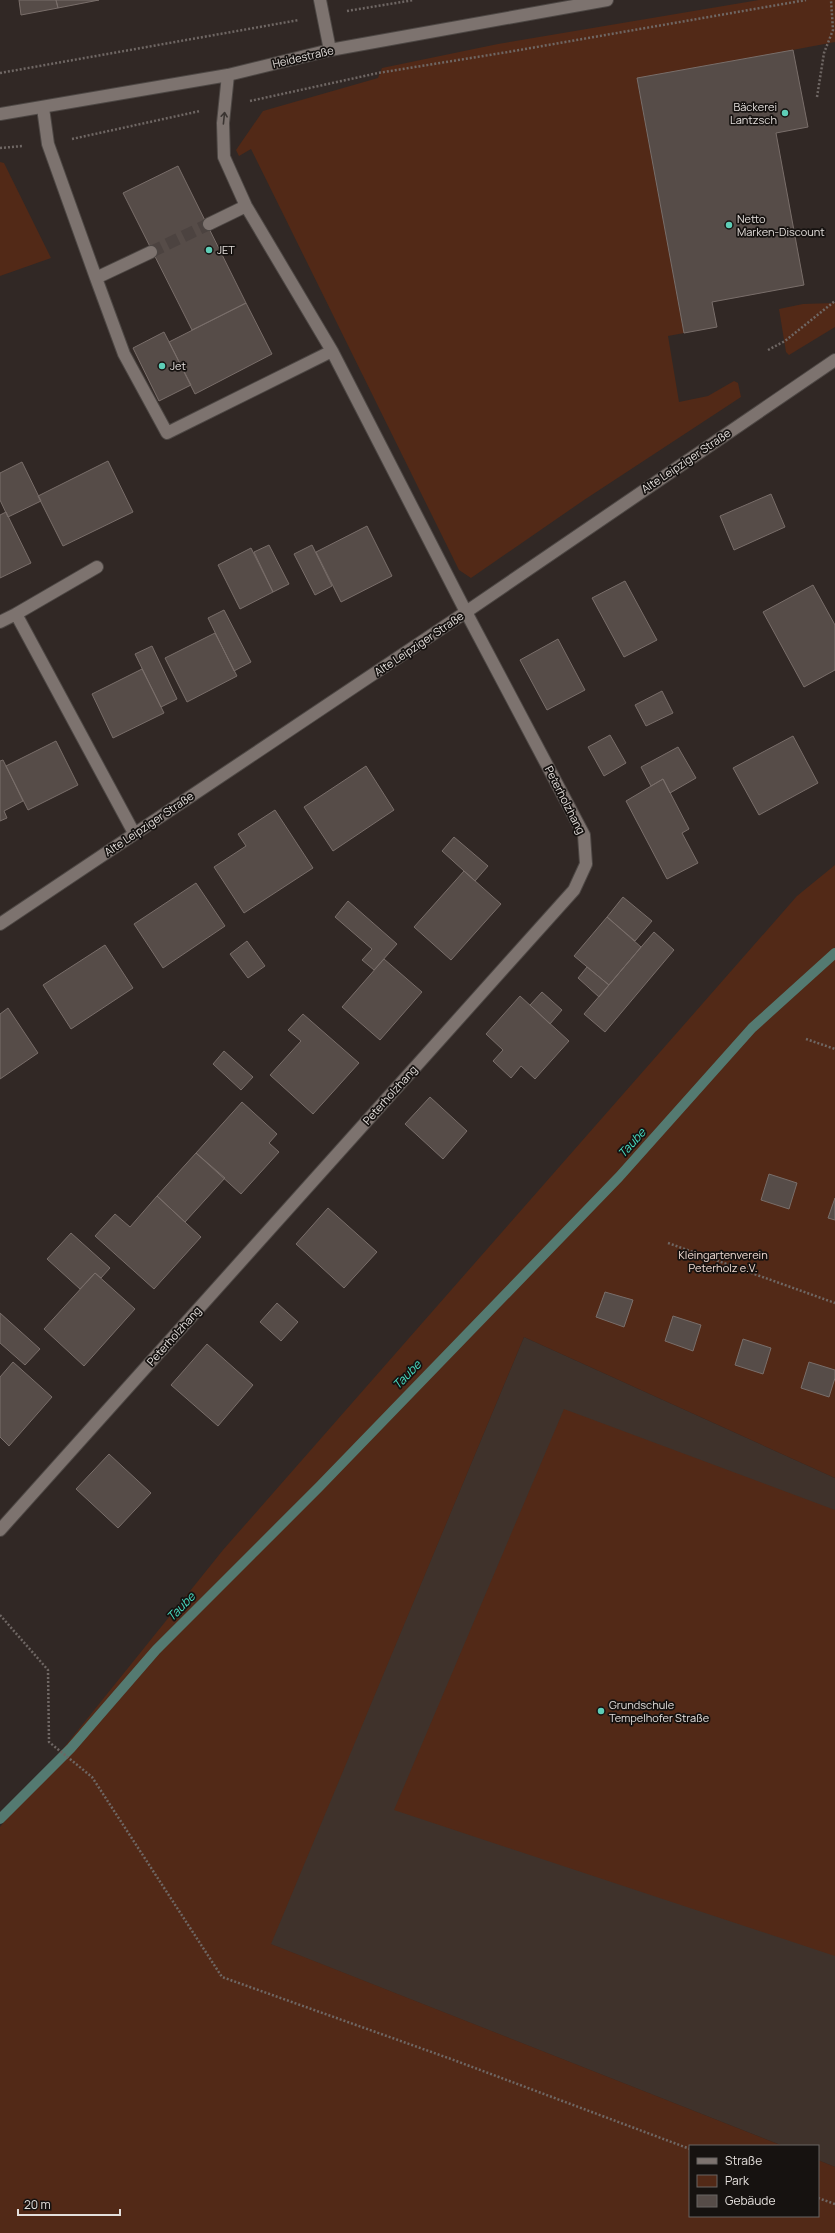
<svg xmlns="http://www.w3.org/2000/svg" width="835" height="2233" viewBox="0 0 835 2233" font-family="Manrope,sans-serif">
<style>
.built{fill:#3f322b}
.green{fill:#522917}
.lines{fill:none;stroke-linecap:round;stroke-linejoin:round}
.stream{stroke:#547a71;stroke-width:10}
.building{fill:#564c48;stroke:#796e6a}
.minor-tunnel{stroke:#4c4340;stroke-width:12;stroke-dasharray:12 6;stroke-linecap:butt}
.minor-casing{stroke:#4d4744;stroke-width:14}
.path{stroke:#6f6764;stroke-width:2.5;stroke-dasharray:2 2;stroke-linecap:butt}
.minor{stroke:#7d736f;stroke-width:12}
.oneway{stroke:#3a3431}
.poi-dot{fill:#5eceb7;stroke:#161210;stroke-width:1.5}
.labels{text-anchor:middle;stroke-width:3.5;stroke-linejoin:round;paint-order:stroke}
.street-label{font-size:11px;fill:#e4dfdc;stroke:#161210}
.poi-label{font-size:11px;fill:#e4dfdc;stroke:#161210;text-anchor:start}
.park-label{font-size:11px;fill:#f1dcd3;stroke:#161210}
.water-label{font-size:12px;font-style:italic;fill:#48dcc1;stroke:#161210}
</style>
<rect width="100%" height="100%" fill="#312825"/>
<path class="built" d="M524 1337 835 1478V2167L818 2160V2146H783L270 1944Z"/>
<path class="green" d="M759 0H835V42L637 79 684 333 668 336 679 402 708 396 734 381 738 383 741 397 584 500 471 578 459 570 251 149 239 156 236 150 263 111 378 78 382 68 498 44Z
M0 162 4 163 51 258 0 276Z
M835 303V327L789 355 786 352 779 309 803 304Z
M835 865V1478L524 1337 271 1944 783 2146H690V2216H818V2160L835 2167V2233H0V1827L223 1550 797 896Z
M564 1409 835 1510V1956L394 1810Z"/>
<g class="lines">
<path class="stream" d="M0 1819 71 1748 156 1650 319 1487 619 1177 752 1028 835 953"/>
</g>
<path class="building" d="M19 0H56L58 8 21 15Z
M56 0H99L58 8Z
M793 50 808 127 776 133 804 285 712 302 717 327 684 333 637 78Z
M178 166 246 303 192 330 123 193Z
M246 303 272 354 195 394 169 342Z
M164 332 191 385 159 401 133 348Z
M108 461 133 512 63 546 38 496Z
M22 462 41 501 8 517 0 500V473Z
M771 494 785 527 734 550 720 516Z
M6 512 31 563 0 578V515Z
M367 526 392 576 341 602 316 552Z
M269 545 289 584 273 592 254 552Z
M312 545 332 586 315 595 294 554Z
M251 548 273 592 240 609 218 565Z
M625 581 657 640 624 657 592 598Z
M813 585 835 625V670L804 687 763 612Z
M224 610 251 662 234 671 208 618Z
M215 633 237 676 187 702 165 658Z
M558 639 585 690 547 710 520 660Z
M152 646 177 699 161 707 135 654Z
M142 669 164 713 113 738 92 694Z
M662 691 673 713 646 726 635 705Z
M610 735 626 763 604 776 588 747Z
M793 736 818 783 759 815 733 768Z
M56 741 78 785 28 810 6 766Z
M678 747 696 778 670 793 663 779 651 786 641 767Z
M3 760 23 801 4 811 7 818 0 821V761Z
M366 766 394 810 333 851 304 807Z
M663 779 689 829 682 833 698 863 667 879 626 801Z
M275 810 313 868 244 913 214 867 246 846 238 834Z
M454 837 488 866 475 881 442 851Z
M464 871 501 904 451 960 414 927Z
M196 883 225 926 163 968 134 924Z
M623 897 652 921 635 941 607 917Z
M348 901 397 944 374 970 362 960 372 949 335 917Z
M607 917 641 947 609 985 574 956Z
M654 932 674 950 605 1032 584 1014Z
M247 941 265 966 248 978 230 954Z
M105 945 133 988 71 1029 43 985Z
M384 959 422 992 380 1040 342 1007Z
M587 967 609 985 599 997 578 978Z
M542 992 562 1010 550 1024 530 1005Z
M520 996 569 1041 535 1079 521 1066 511 1078 493 1061 503 1050 486 1034Z
M8 1008 38 1053 0 1079V1014Z
M303 1014 359 1063 313 1114 270 1075 301 1041 288 1030Z
M224 1051 253 1077 241 1090 213 1064Z
M430 1097 467 1131 443 1159 405 1124Z
M242 1102 277 1134 269 1143 279 1152 241 1194 196 1153Z
M196 1153 225 1178 185 1222 157 1196Z
M769 1174 797 1183 789 1209 761 1200Z
M157 1196 201 1237 154 1289 95 1236 115 1214 130 1227Z
M835 1198V1220L828 1218Z
M328 1208 377 1252 344 1288 296 1244Z
M71 1233 110 1268 101 1278 95 1273 80 1289 47 1259Z
M95 1273 135 1309 84 1366 44 1329Z
M605 1292 633 1300 624 1327 596 1317Z
M277 1303 298 1322 281 1341 260 1322Z
M0 1313 40 1349 25 1365 0 1343Z
M673 1316 701 1325 693 1351 665 1341Z
M743 1339 771 1348 763 1374 735 1365Z
M207 1344 253 1385 218 1426 171 1385Z
M13 1362 52 1397 9 1446 0 1437V1377Z
M809 1362 835 1370V1378L829 1397 801 1388Z
M109 1454 151 1493 118 1528 76 1489Z"/>
<g class="lines">
<path class="minor-tunnel" d="M151 252 209 224"/>
<g class="minor-casing">
<path id="minor" d="M320 0 330 50
M43 108 48 144 96 278 151 252
M0 114 228 75 330 50 607 0
M209 224 246 206
M96 278 124 354 167 433 332 351
M16 614 97 567
M0 622 16 614 134 833
M0 924 466 612 835 360
M0 1530 574 890 586 864 584 835 466 612 332 351 246 206 224 157 223 123 228 75"/>
</g>
<path class="path" d="M347 11 414 0
M0 73 299 20
M817 97 824 53 833 30 831 0
M250 101 378 73 508 52 806 0
M72 139 200 111
M0 148 23 146
M768 350 785 341 835 301
M806 1039 835 1049
M668 1243 835 1303
M0 1615 48 1670 49 1742 92 1777 222 1977 451 2059 690 2149
M818 2198 835 2204"/>
<use href="#minor" class="minor"/>
</g>
<defs><path id="oneway-shaft" d="M-6 0H5M1.5-3L5.5 0L1.5 3" fill="none" stroke-width="1.6" stroke-linecap="round" stroke-linejoin="round"/></defs>
<use class="oneway" href="#oneway-shaft" transform="translate(224 118) rotate(-84)"/>
<g class="poi-dot">
<circle cx="785" cy="113" r="4"/>
<circle cx="729" cy="225" r="4"/>
<circle cx="209" cy="250" r="4"/>
<circle cx="162" cy="366" r="4"/>
<circle cx="601" cy="1711" r="4"/>
</g>
<g class="labels">
<g class="street-label">
<text transform="translate(303 57) rotate(-13)" y="4">Heidestraße</text>
<text transform="translate(686 461) rotate(-34)" y="4">Alte Leipziger Straße</text>
<text transform="translate(419 644) rotate(-34)" y="4">Alte Leipziger Straße</text>
<text transform="translate(565 800) rotate(63)" y="4">Peterholzhang</text>
<text transform="translate(149 824) rotate(-34)" y="4">Alte Leipziger Straße</text>
<text transform="translate(390 1095) rotate(-48)" y="4">Peterholzhang</text>
<text transform="translate(174 1336) rotate(-48)" y="4">Peterholzhang</text>
</g>
<g class="poi-label">
<text x="777" y="111" text-anchor="end">Bäckerei<tspan x="777" dy="13">Lantzsch</tspan></text>
<text x="737" y="223">Netto<tspan x="737" dy="13">Marken-Discount</tspan></text>
<text x="217" y="254">JET</text>
<text x="170" y="370">Jet</text>
<text x="609" y="1709">Grundschule<tspan x="609" dy="13">Tempelhofer Straße</tspan></text>
</g>
<g class="park-label">
<text x="723" y="1259">Kleingartenverein<tspan x="723" dy="13">Peterholz e.V.</tspan></text>
</g>
<g class="water-label">
<text transform="translate(632 1143) rotate(-48)" y="4">Taube</text>
<text transform="translate(407 1375) rotate(-46)" y="4">Taube</text>
<text transform="translate(181 1607) rotate(-46)" y="4">Taube</text>
</g>
</g>
<rect x="689" y="2145" width="130" height="72" fill="#161210" stroke="#686462"/>
<rect x="697" y="2158" width="20" height="6" fill="#7d736f" stroke="#686462"/>
<text x="725" y="2165" font-size="12" fill="#e4dfdc">Straße</text>
<rect x="697" y="2175" width="20" height="12" fill="#522917" stroke="#686462"/>
<text x="725" y="2185" font-size="12" fill="#e4dfdc">Park</text>
<rect x="697" y="2195" width="20" height="12" fill="#564c48" stroke="#686462"/>
<text x="725" y="2205" font-size="12" fill="#e4dfdc">Gebäude</text>
<path d="M18 2209v6h102v-6" fill="none" stroke="#e4dfdc" stroke-width="2"/>
<text x="24" y="2209" font-size="12" fill="#e4dfdc" stroke="#161210" stroke-width="3" paint-order="stroke">20 m</text>
</svg>
